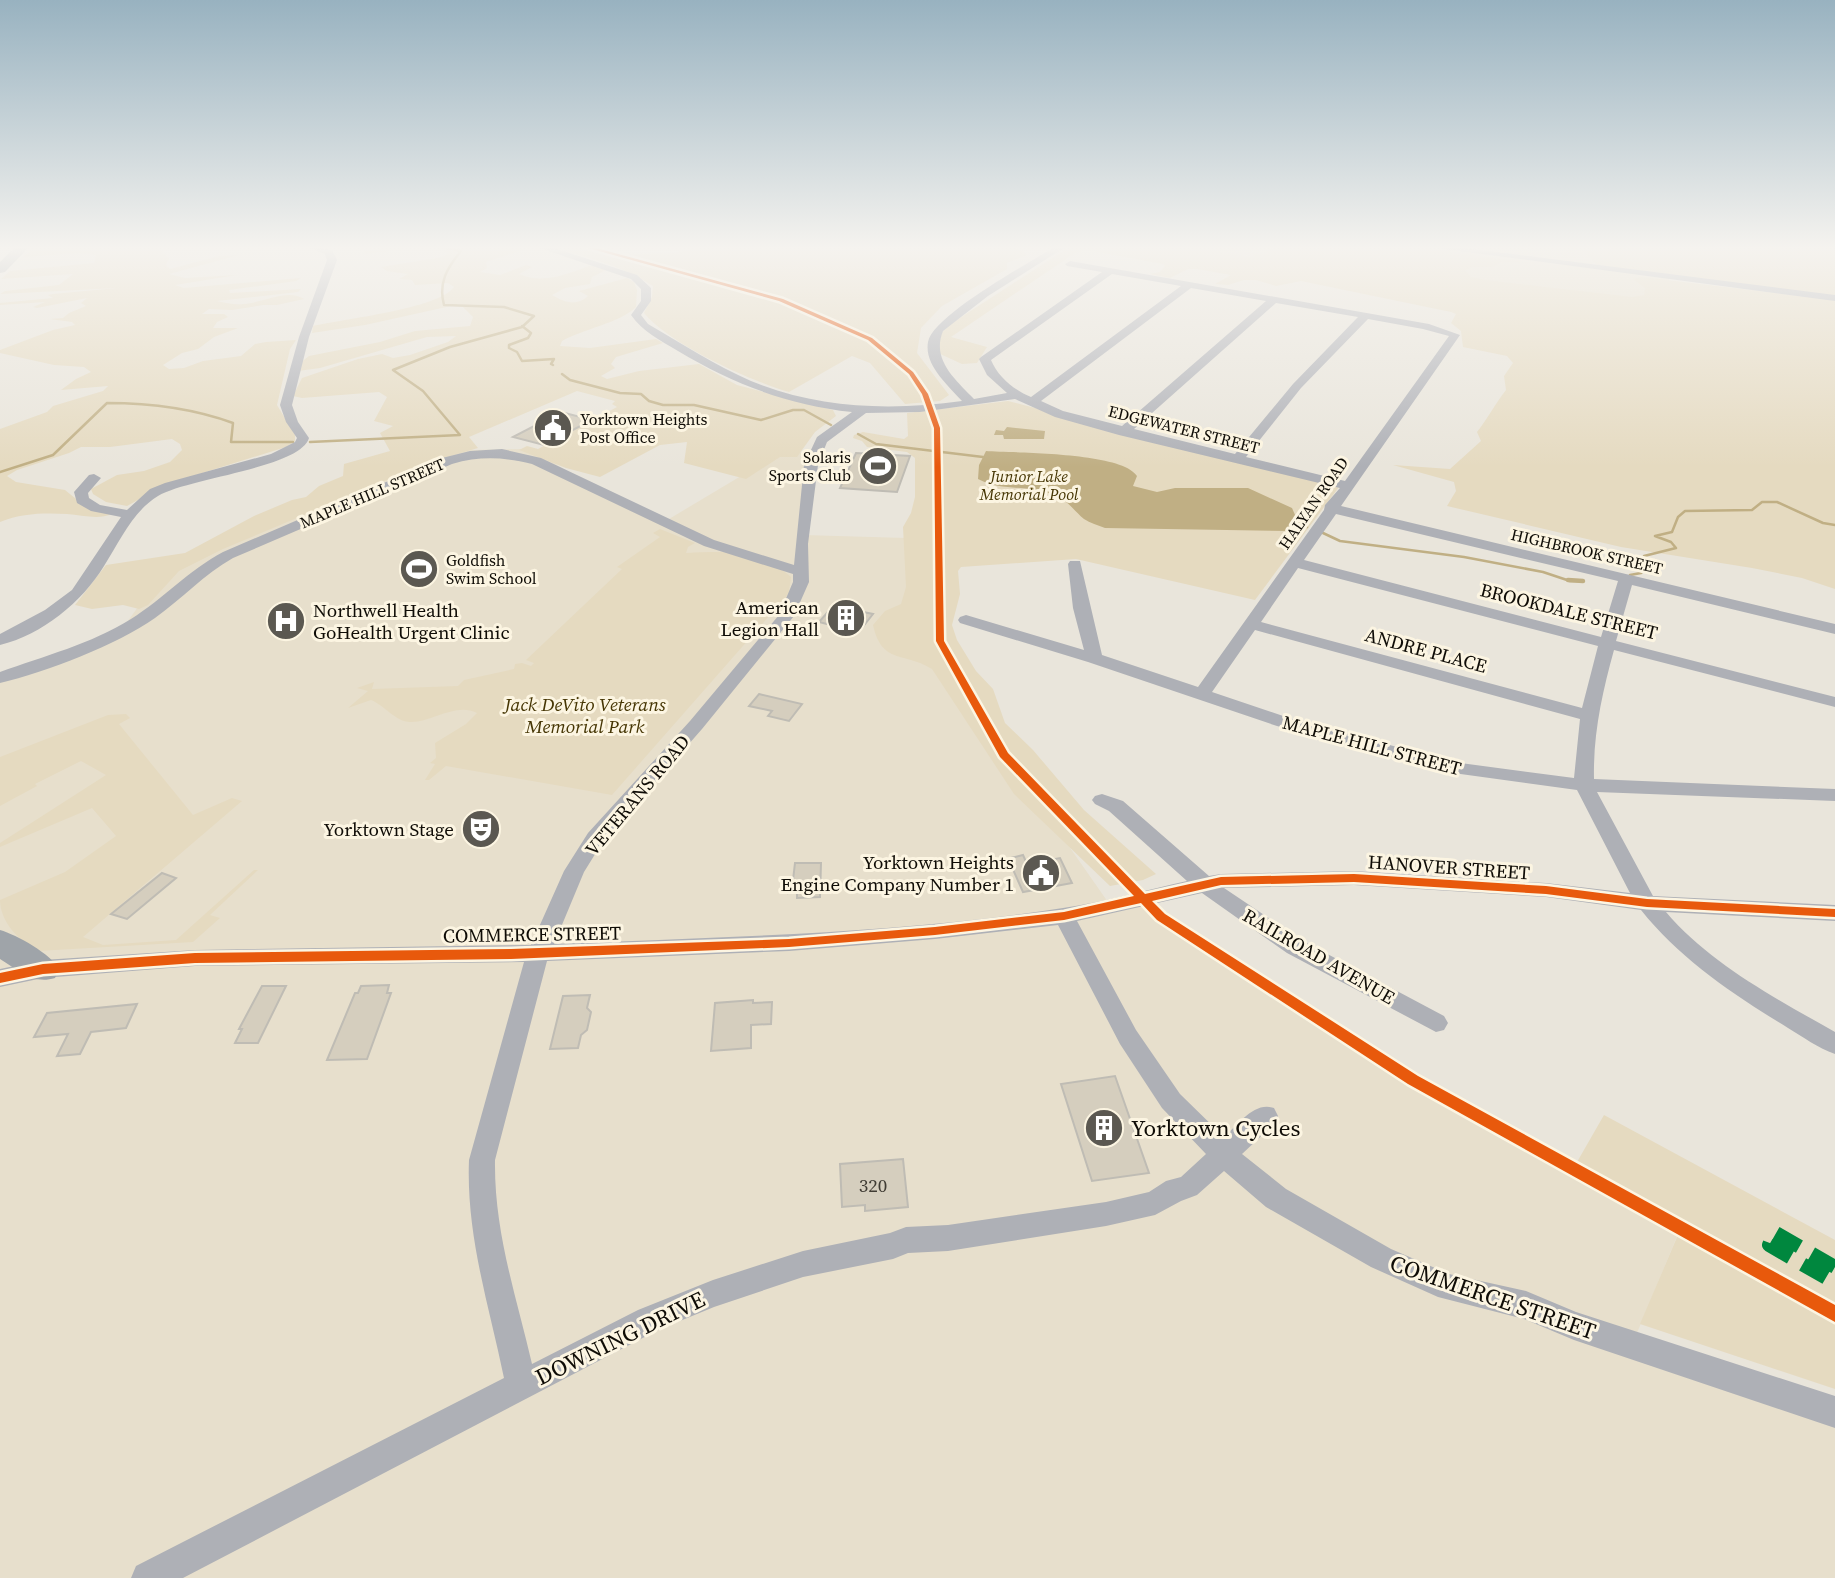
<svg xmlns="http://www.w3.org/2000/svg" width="1835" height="1578" viewBox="0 0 1835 1578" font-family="'Source Serif 4',serif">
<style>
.built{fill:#e7dfcc}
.green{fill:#e5dac0}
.water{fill:#c0af84}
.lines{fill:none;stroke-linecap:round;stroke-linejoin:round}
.stream-far1{stroke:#c0af84;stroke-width:2.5}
.stream{stroke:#c0af84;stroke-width:4.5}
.building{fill:#d5cebe;stroke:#bfbcb4;stroke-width:2}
.minor{fill:#aeb0b6;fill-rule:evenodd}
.highway{fill:#9fa4a9;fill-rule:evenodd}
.quiet{stroke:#00873e;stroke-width:14;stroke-dasharray:27 14;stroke-linecap:butt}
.cycleway-casing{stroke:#fcf5e2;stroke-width:5}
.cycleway{fill:#e8590c;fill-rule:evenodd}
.labels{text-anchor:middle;stroke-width:6;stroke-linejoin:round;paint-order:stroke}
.far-poi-label{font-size:16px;fill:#0f0c06;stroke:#fcf5e2;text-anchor:start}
.far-street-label{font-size:16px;fill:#0f0c06;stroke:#fcf5e2}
.far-park-label{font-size:16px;font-style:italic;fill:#453503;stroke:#fcf5e2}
.poi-label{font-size:19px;fill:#0f0c06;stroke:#fcf5e2;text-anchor:end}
.street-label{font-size:19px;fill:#0f0c06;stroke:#fcf5e2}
.park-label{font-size:19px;font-style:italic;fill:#453503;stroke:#fcf5e2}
.near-number-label{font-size:19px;fill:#403c34}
.near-poi-label{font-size:23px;fill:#0f0c06;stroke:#fcf5e2;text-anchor:start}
.near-street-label{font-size:23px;fill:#0f0c06;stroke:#fcf5e2}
</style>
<rect width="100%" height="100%" fill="#e9e5db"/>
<path class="built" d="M1177 246H1287L1271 261Z
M1400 246H1611L1591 266 1669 277 1668 307 1448 278Z
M520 449 545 458 601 491 664 522 781 452 816 453 803 535 940 539 928 612 1038 802 1110 905 1142 898 1219 954 1474 1114 1680 1229 1632 1345 1835 1415V1578H0V678L122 629 146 596 168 574 223 546 439 456 471 450Z"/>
<path class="green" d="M36 246H157L169 258 166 265 170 269 219 256 239 255 169 274 185 278 237 275 175 285 184 288 301 278 296 281 229 290 230 293 301 289 298 292 217 301C226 303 235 305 244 304 262 303 288 288 304 299L277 305H263L232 310 209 309 202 314H224L228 317 217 322 213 328H238L214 337 198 349 182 353 163 365 169 369 184 368 203 361 241 356 255 344 266 342 296 340 290 349 277 405 295 435V441L286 447 167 484 127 506 106 502 93 494 91 489 117 475 144 471 170 462 182 450 180 444 172 439 110 447H81L69 453 17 470 7 476 16 482 65 490 81 503 112 514C98 520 82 515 67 514 44 513 22 513 0 522V429L47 412 53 406 103 391 108 386 61 390 76 379 91 372 84 367 54 365 0 353V350L53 330 75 325 72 322 50 319 63 318 69 313 86 306 81 303 87 298 37 308 33 307 45 302 0 305V303L53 298 48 295 53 294 117 288 0 294 5 291 59 285 73 274 1 279 10 271 94 263 96 255 79 253 23 257Z
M394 246 531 247 486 262 487 268 480 272 500 275 526 265 532 267 519 274C544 285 569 273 592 265L606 270 592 277 590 284 565 288 552 295C564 302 576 307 588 296L579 291 627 278 634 282 637 290 636 307C620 323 583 329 562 341L560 346 590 348 656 339 663 343 616 357 611 364 615 368 601 376 607 379 639 371 699 364 737 385 833 410 836 416 815 432 797 457H780L746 479 684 463 687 442 660 445 600 477 566 468 519 450 527 446 538 449 617 407 612 404 615 401 577 391 469 437 478 448 430 462 223 549 179 571 148 605 139 609 123 605 92 609 75 605 106 565 185 553 254 516 292 500 306 497 319 486 343 476 344 464 390 451 380 433 393 426 374 421 387 397 379 392 302 398 293 396 302 378 358 359 382 354 393 358 410 355 448 342 456 336 427 337 320 368 298 371 300 363 309 356 380 342 415 331 470 326 473 317 460 304 365 325 312 333 313 326C342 319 438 309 454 287L448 283 415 285 412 280 399 279 408 274 387 271 381 267 437 258 449 254C431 241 386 253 363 254L364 251Z
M548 246H604L624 255 671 253 715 246H1006L1022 250 1027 255 1007 263V269L942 306 921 328 917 353 949 395 940 401 905 404 870 363 852 356 789 392C748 380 671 345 644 313L652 297 653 286C620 265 584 256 548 246Z
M1071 246H1181L1250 257 1282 246H1408L1530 263 1501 262 1493 267H1473L1465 270 1471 277 1486 280 1632 297 1644 295 1645 288 1633 279 1641 277 1835 300V589L1802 578 1752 568 1621 547 1447 506 1456 491 1454 482 1393 465 1450 469 1481 441 1477 432C1488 418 1495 404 1506 390L1504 376 1513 363 1507 356 1463 347 1461 331 1451 323 1456 314 1451 312 1301 281 1276 286 1256 280H1244L1228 285 1215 284 1231 275 1197 269H1188L1170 278 1150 274 1160 272 1165 266 1163 264 1087 250 1075 253 951 337 987 347 977 363 962 364 938 353 939 335 949 325Z
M1548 246H1835V296L1598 267 1581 247 1575 251Z
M1008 401 1339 487 1255 600 1076 559 961 567 958 571 960 594 952 625 957 640 976 671 993 689 1005 723 1033 750 1084 810 1156 874 1143 880 1110 886 1014 794 932 669C903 651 882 665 873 625L885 611 901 604 906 587 903 527 911 513 915 497V458L907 452 867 447 862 441 853 438 854 435 863 432 904 439 908 436 907 413Z
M660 529 695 543 688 547 686 553C724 551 760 550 791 577L789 592 776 614H771L612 795 446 766 429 780H425L435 764 430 763 436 758 435 743 466 724 477 713C455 702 432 723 410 722 396 722 384 705 371 700L348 708 368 691 357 688 374 682 372 689 458 686 464 680 514 669 515 664 522 663 531 666 534 663 526 660 622 569 617 567 660 537 653 533Z
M126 714 130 718 119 724 193 815 232 798 242 801 83 937 103 945 176 940 254 870H258L210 915 220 918 193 942 38 951C20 942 0 922 0 900L65 872 116 836 92 808 0 847V843L106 775 81 761 35 784 37 786 0 806V757L108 715Z
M1604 1115 1835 1240V1389L1640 1324 1680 1230 1573 1169Z"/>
<path class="water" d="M1007 427 1045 431 1044 439H1004L1003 435H994L996 430 1004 431Z
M986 451C1016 453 1122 452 1137 476L1133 486 1157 492 1175 488H1248L1292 508 1299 524 1291 531 1105 528C1098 525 1090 523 1084 519 1073 510 1070 502 1054 495 1029 484 1002 492 978 479L979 465Z"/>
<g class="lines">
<path class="stream-far1" d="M522 326 531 333 528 338 509 345V348L517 352 522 361 554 359 551 364 553 365
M562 374 570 380 620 393 641 394 649 401 663 405H694L761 420 793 410H804L831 425
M858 434 876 444 983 457
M310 442 460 435 423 391 393 370 450 347 522 327 534 316 504 307 444 305C438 283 447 268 461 251L438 246
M0 472 53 455 107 403C151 403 192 408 233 423L231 442H293
M1299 524 1307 527
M1323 533 1340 541 1464 557 1543 572 1570 581H1583
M1630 575 1641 573 1647 567 1644 556 1676 548 1671 542 1655 536 1672 532 1678 517 1685 511 1752 510 1762 502H1777L1823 523 1835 525"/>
<path class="stream" d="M1568 580 1583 581"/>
</g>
<path class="building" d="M561 412 592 420 544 445 513 437Z
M856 453 910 456 897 492 840 488Z
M833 606 873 614 862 628 849 625 846 629 819 622Z
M759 694 802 704 789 721 768 716 772 711 749 706Z
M1023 855 1027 864 1060 858 1072 883 1023 892 1011 865H1014L1011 858Z
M795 863H821L820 897 797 898V892L788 893 789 880H793Z
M162 873 176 878 127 919 111 914Z
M389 985 387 993H391L367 1059 327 1060 355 993H358L361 986Z
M262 986H286L258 1043H235L242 1029H239Z
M590 995 587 1008 591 1012 587 1030 581 1035 578 1048 550 1049 563 996Z
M753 1000V1003L772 1002 771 1024 751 1025V1048L711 1051 715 1003Z
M137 1004 126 1028 91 1032 80 1054 57 1056 68 1034 34 1037 47 1013Z
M1115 1076 1149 1173 1092 1181 1061 1084Z
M903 1159 908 1207 865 1211V1205L842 1207 840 1164Z"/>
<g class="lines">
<path class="minor" d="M305 246 332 250 337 260 309 337 292 405 298 422 309 438C300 468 188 478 158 496 133 511 120 541 104 566 82 602 42 635 0 645V634L45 610 72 590 121 517 91 511 77 503 74 492 89 475 94 474 101 478 88 493 89 498 100 505 127 510 150 489 165 483 271 454 295 442 297 438 286 422 280 405 299 337 327 260 325 254Z
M534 246H548L637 275 651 288V301L641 315 648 324C682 344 715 365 751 381 818 409 892 411 962 401 948 385 924 365 928 342 933 315 1031 262 1056 246H1067L988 296 943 331C931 360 956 380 974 399L1007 393 987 375 979 359 981 357 1102 272 1067 266 1065 264 1070 261 1429 324 1460 335 1341 506 1835 624V634L1632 585 1616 641 1835 697V707L1614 650C1602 693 1593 735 1594 779L1835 789V801L1597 792 1653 896 1835 905V921L1666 912C1710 964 1777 999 1835 1032V1054C1818 1048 1803 1037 1788 1028 1734 995 1680 959 1641 910L1546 897 1354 885 1224 888 1303 941 1444 1016 1448 1023 1444 1030 1436 1032 1287 953 1202 893 1077 921 1136 1030 1180 1094 1224 1137C1238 1125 1254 1101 1274 1108L1278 1116 1274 1124 1242 1154 1286 1189 1391 1249 1449 1274 1526 1291 1576 1312 1835 1396V1428L1574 1340 1524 1319 1438 1297 1371 1267 1266 1207 1224 1171 1197 1195 1181 1201 1155 1215 1106 1226 948 1251 908 1253 893 1259 803 1277 714 1307 658 1330 183 1578H131L136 1566 504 1378C489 1305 466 1236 469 1160L524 962 195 966 43 978 0 987V969L43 960 195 950 531 945 564 871 588 833 690 721 779 615 793 582V574L704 546 532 464C503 457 480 456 452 464L233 558C204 574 182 599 155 618 117 645 46 672 0 683V672C44 656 91 644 131 619 163 599 189 570 223 552L442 458 470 451 502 449 541 458 714 540 794 565 804 465 817 437 852 412C788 405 733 384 678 351 660 340 643 332 631 315L641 301V289L631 279ZM1112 274 1181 286 1031 397C1014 390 998 377 991 360ZM1191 288 1266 301 1122 426 1063 411 1041 401ZM1276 303 1358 317 1293 384 1235 454 1134 429ZM1368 319 1423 329 1449 336 1345 481 1246 457 1301 388ZM1015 399 1055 417 1119 435 1340 488 1325 505 1324 510 1198 687 1102 655 1080 561H1070L1068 564 1073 608 1084 650 966 615 960 617 958 620 960 623 1088 662 1277 726 1446 772 1577 790 1630 893 1546 883 1354 871 1221 874 1209 876 1123 801 1102 794 1095 796 1092 800 1095 804 1109 811 1187 881C1146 890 1104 902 1063 908 895 934 723 937 554 944L584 872 602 843 702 729 794 616 809 582 808 544 818 465 827 442 866 413 920 412ZM1336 514 1618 581 1601 637 1304 560ZM1298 568 1598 646 1582 708 1261 622ZM1255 630 1580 719 1574 778 1453 762 1289 718 1212 692ZM1058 925 1120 1044 1162 1108 1206 1154 1181 1177 1166 1181 1149 1192 1106 1202 948 1225 906 1227 890 1233 803 1251 713 1280 638 1310 532 1364C516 1295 494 1232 495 1160L547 961 789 951 935 939Z
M1422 246H1449L1835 295V301Z"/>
<path class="highway" d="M16 246H30L5 272 0 273V262Z
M0 930C17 935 51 954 59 969L55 978C33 985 18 970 0 959Z"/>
<path class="quiet" d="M1835 1267 1774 1232 1769 1245 1835 1283"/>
<g class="cycleway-casing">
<path id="cycleway" d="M581 246H589L783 299 872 338 913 372 928 394 940 428 944 641 1008 753 1145 894 1221 877 1354 874 1546 886 1647 899 1835 909V917L1647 907 1546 894 1354 882 1221 885 1152 901 1165 914 1418 1076 1835 1305V1322L1408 1084 1157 920 1141 903 1064 920 935 935 789 947 511 959 195 963 43 974 0 983V973L43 964 195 953 511 949 789 939 935 927 1064 912 1134 896 1000 757 936 641 934 428 922 394 909 374 868 340 779 301Z"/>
</g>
<use href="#cycleway" class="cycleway"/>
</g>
<linearGradient id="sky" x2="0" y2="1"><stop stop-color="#98b2c0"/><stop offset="0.53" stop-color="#f5f3ef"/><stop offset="1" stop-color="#f5f3ef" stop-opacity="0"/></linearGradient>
<rect width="1835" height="467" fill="url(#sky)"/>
<defs>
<g id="civic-disc" transform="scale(2.0125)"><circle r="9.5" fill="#5b5851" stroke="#fcf5e2"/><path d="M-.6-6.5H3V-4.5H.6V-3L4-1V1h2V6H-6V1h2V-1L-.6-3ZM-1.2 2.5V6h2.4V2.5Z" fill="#fff"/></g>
<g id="stadium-disc" transform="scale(2.0125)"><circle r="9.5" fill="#5b5851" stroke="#fcf5e2"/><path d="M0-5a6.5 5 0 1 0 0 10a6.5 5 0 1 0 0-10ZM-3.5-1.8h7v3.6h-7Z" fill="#fff"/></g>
<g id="building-disc" transform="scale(2.0125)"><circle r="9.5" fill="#5b5851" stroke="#fcf5e2"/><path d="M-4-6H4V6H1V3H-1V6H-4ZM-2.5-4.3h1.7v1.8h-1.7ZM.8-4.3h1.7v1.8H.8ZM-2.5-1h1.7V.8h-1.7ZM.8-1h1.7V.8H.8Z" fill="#fff"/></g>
<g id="hospital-disc" transform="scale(2.0125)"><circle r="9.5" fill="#5b5851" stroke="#fcf5e2"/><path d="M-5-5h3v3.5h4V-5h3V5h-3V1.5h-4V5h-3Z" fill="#fff"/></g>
<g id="theatre-disc" transform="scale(2.0125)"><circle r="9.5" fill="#5b5851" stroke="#fcf5e2"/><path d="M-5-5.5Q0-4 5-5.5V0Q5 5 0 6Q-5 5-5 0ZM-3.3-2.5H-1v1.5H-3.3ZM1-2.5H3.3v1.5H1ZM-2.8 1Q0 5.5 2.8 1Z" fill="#fff"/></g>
</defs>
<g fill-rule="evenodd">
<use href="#civic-disc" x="553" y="428"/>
<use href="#stadium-disc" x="878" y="466"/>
<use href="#stadium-disc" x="419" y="569"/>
<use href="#building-disc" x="846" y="618"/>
<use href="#hospital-disc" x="286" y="621"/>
<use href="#theatre-disc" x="481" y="829"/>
<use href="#civic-disc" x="1041" y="873"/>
<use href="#building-disc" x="1104" y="1128"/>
</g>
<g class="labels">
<g class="far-poi-label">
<text x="580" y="425">Yorktown Heights<tspan x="580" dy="18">Post Office</tspan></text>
<text x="851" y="463" text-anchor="end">Solaris<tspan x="851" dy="18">Sports Club</tspan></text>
<text x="446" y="566">Goldfish<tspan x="446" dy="18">Swim School</tspan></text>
</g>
<g class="far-street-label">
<text transform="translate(1184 429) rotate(14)" y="6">EDGEWATER STREET</text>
<text transform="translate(372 493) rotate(-23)" y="6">MAPLE HILL STREET</text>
<text transform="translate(1313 503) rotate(-55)" y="6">HALYAN ROAD</text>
<text transform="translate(1587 551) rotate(13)" y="6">HIGHBROOK STREET</text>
</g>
<g class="far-park-label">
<text x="1029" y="482">Junior Lake<tspan x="1029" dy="18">Memorial Pool</tspan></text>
</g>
<g class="poi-label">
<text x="819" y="614">American<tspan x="819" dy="22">Legion Hall</tspan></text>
<text x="313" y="617" text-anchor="start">Northwell Health<tspan x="313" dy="22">GoHealth Urgent Clinic</tspan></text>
<text x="454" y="836">Yorktown Stage</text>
<text x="1014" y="869">Yorktown Heights<tspan x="1014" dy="22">Engine Company Number 1</tspan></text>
</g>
<g class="street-label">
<text transform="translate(1569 611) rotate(14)" y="7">BROOKDALE STREET</text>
<text transform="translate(1426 650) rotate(15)" y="7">ANDRE PLACE</text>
<text transform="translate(1372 745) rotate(15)" y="7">MAPLE HILL STREET</text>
<text transform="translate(637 795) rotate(-50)" y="7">VETERANS ROAD</text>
<text transform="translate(1449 867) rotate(4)" y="7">HANOVER STREET</text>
<text transform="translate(532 934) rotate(-1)" y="7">COMMERCE STREET</text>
<text transform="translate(1319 956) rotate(30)" y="7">RAILROAD AVENUE</text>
</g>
<g class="park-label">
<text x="585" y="711">Jack DeVito Veterans<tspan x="585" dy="22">Memorial Park</tspan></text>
</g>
<g class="near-number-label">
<text x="873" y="1192">320</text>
</g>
<g class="near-poi-label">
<text x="1131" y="1136">Yorktown Cycles</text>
</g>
<g class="near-street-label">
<text transform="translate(1493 1297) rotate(19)" y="8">COMMERCE STREET</text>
<text transform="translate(620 1338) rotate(-26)" y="8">DOWNING DRIVE</text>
</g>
</g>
</svg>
